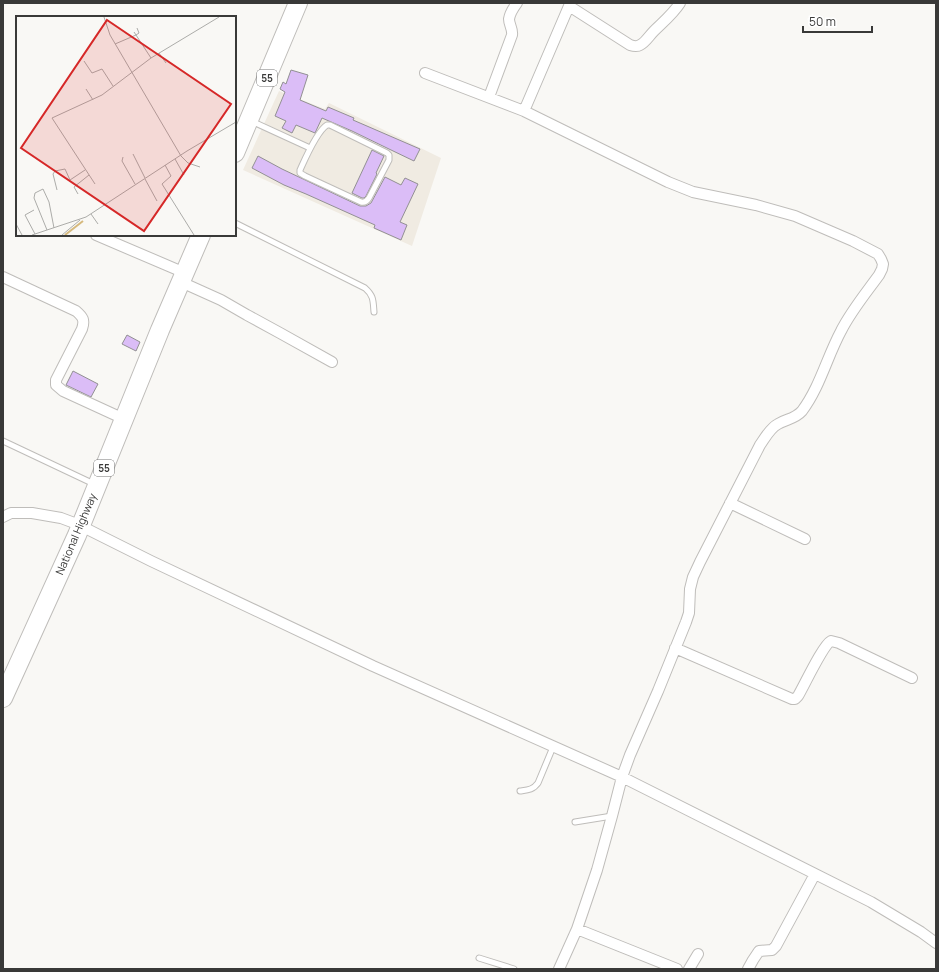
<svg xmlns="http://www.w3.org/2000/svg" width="939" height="972" viewBox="0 0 939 972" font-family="Manrope,sans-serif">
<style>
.built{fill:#f0ebe2}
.building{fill:#dbbdf7;stroke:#929093}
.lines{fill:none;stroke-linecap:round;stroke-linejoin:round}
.lane-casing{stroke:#bfbdba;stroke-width:7}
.street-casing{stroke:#bfbdba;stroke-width:12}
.highway-casing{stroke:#bfbdba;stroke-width:20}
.lane{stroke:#fff;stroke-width:5}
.street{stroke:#fff;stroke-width:10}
.highway{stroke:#fff;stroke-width:18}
.labels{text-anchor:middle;stroke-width:4;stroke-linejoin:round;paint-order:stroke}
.shield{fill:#fff;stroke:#747474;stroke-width:1}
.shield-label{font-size:10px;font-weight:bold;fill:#393938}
.street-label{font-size:11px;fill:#393938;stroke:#fff}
.inset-river{fill:none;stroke:#d6b97d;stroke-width:2}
.inset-road{fill:none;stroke:#acaca9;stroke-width:1}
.view{fill:#d62828;fill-opacity:0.15;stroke:#d62828;stroke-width:2}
.inset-edge{fill:none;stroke:#393938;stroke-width:2}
</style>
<rect width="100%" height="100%" fill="#f9f8f5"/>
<path class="built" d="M279 91 325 109 329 103 441 158 412 246 243 170Z"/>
<path class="building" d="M291 70 308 75 300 100 326 111 328 107 354 118 353 120 420 149 414 161 389 149 352 131 322 118 315 133 296 125 292 133 282 128 286 121 275 116 285 92 280 89 283 82 286 84Z
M372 150 384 156 376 173 377 174 366 196 364 198H362L352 193Z
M258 156 282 169 360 206H366L371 203 385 177 401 185 405 178 418 184 400 222 407 225 401 240 374 228 375 225 306 194 284 185 252 168Z
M127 335 140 342 136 351 122 344Z
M73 371 98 384 91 397 66 385Z"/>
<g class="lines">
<g class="lane-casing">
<path id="lane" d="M251 121 310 148
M327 125H330L387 153 389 155V160L369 198C367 201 365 203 361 202L305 176 300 173V170C305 159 317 131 327 125Z
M235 223 365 288C374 296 373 301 374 312
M3 441 94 484
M520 791C527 790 533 790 538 783L553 747
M575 822 612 816
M479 958 514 969"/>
</g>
<g class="street-casing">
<path id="street" d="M425 73 524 111 668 182 693 192 756 205 795 216 853 241 878 254 881 259 883 264 882 269 879 275C866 293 851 311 841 331 827 357 820 387 802 411 795 419 786 419 778 424 770 428 765 438 760 445L700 562 693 577 690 589 689 613 686 622 658 691 630 755 622 777 612 816 597 870 577 929 559 969
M489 97 512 35C513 29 509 25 509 19 510 13 514 7 517 3
M524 111 569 6 630 45C633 46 637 47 640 45 645 43 649 36 654 31 663 22 673 14 680 3
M96 235 185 273
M3 277 76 311C83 317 85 320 82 329L56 380V385L63 391 124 419
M181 282 221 300 247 315 280 333 332 362
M730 503 805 539
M3 517 11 513H32L61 518 77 524 151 561 373 666 622 777 871 902 921 932 936 943
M675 648 792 699H795L798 696C804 686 823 645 831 641L839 643 912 678
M577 929 677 969
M689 969 698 954
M748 969 753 960 759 951 772 950 776 946 815 874"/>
</g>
<g class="highway-casing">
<path id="highway" d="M235 153 298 3
M3 698 77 535 160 330 201 235"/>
</g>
<use href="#lane" class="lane"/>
<use href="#street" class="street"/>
<use href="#highway" class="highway"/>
</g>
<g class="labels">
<g class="shield">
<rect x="257" y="70" width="20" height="16" rx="3"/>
<rect x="94" y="460" width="20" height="16" rx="3"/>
</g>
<g class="shield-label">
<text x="267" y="82">55</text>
<text x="104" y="472">55</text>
</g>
<g class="street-label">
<text transform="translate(76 534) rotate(-67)" y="4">National Highway</text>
</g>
</g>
<g transform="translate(16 16)">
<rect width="220" height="220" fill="#f9f8f5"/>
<path class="inset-river" d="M49 219 67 205"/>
<path class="inset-road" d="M88 1 94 19 165 140 172 147 184 151M121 12 123 17 120 19 135 42M99 28 120 19 118 16M143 37 150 47M68 45 76 57 86 53 97 70M70 73 77 84M117 138 129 162M107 141 106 145 119 168M159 143 168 159M149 149 155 160 146 168 178 219M129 163 141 185M79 168 36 102 86 79 135 42 203 1M41 174 37 158 39 155 49 153 54 164 69 154M62 178 58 171 73 159M18 194 9 199 19 218M75 198 82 208M0 208 6 219M31 214 18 182 19 177 27 173 33 186 38 212M16 219 70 201 171 135 220 106M46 219 64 204"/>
<path class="view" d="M91 4 215 88 128 215 5 132Z"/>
<rect width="220" height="220" class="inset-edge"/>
</g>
<rect width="939" height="972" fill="none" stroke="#393938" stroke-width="8"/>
<path d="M803 26v6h69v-6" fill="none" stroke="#393938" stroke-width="2"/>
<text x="809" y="26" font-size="12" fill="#393938" stroke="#ffffff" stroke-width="3" paint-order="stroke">50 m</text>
</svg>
